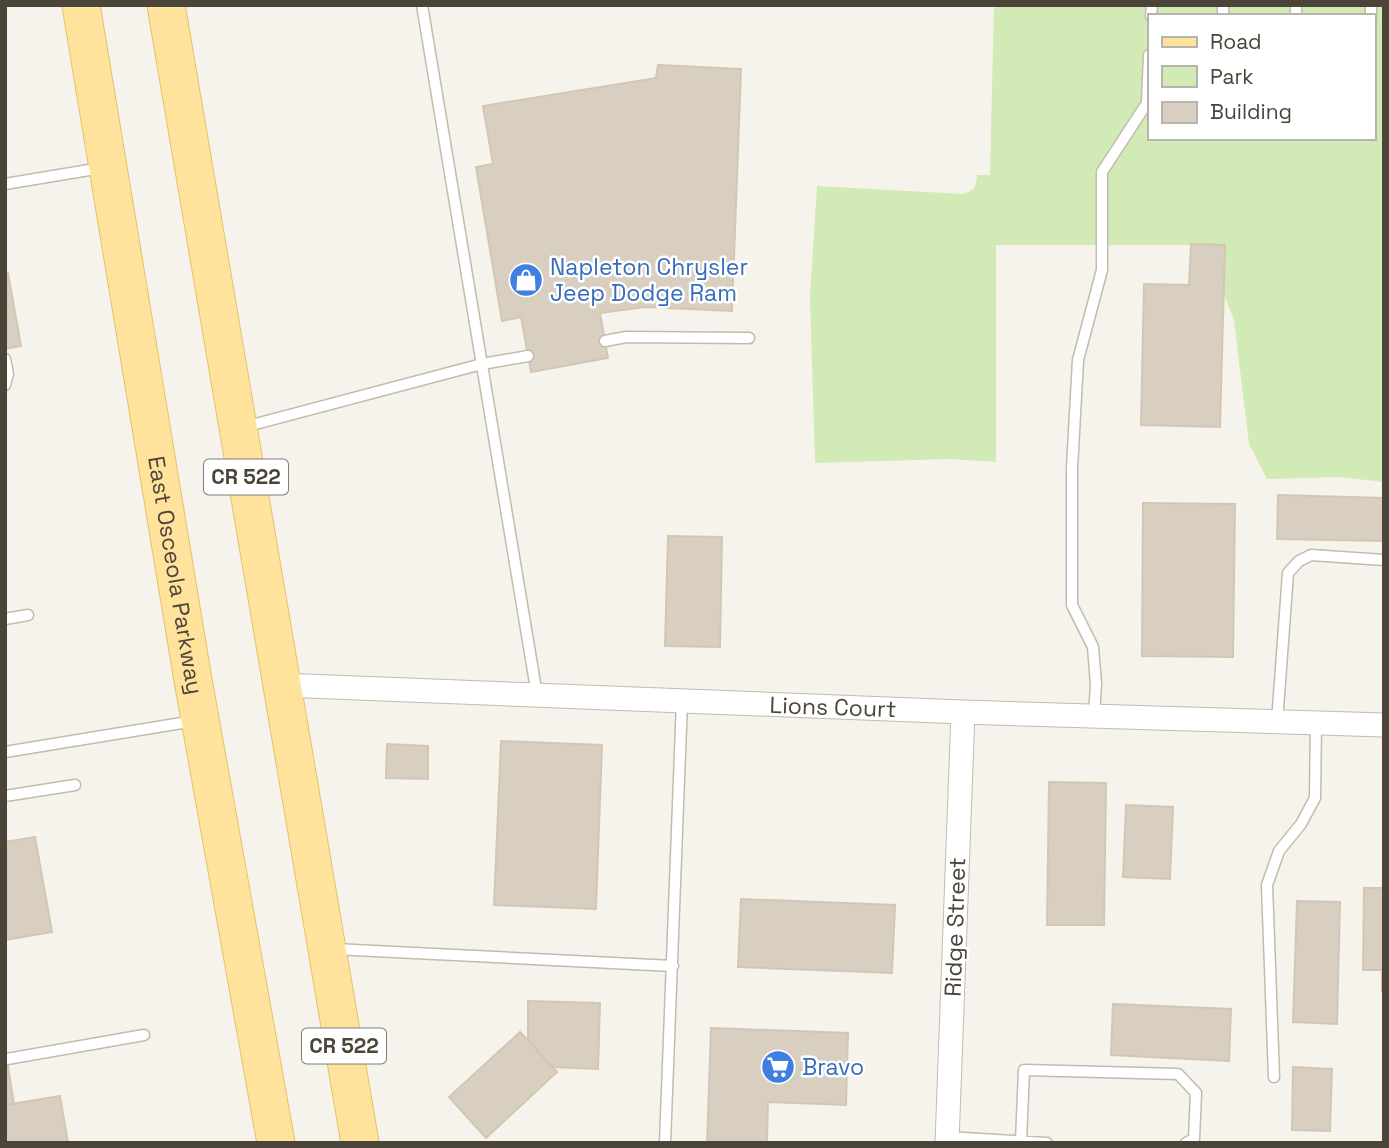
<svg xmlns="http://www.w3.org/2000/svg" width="1389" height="1148" viewBox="0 0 1389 1148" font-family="'Space Grotesk',sans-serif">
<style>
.green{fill:#d2eab5;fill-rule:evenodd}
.building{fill:#d8cfc1;stroke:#d3c7b4;stroke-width:2}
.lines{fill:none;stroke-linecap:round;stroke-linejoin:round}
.lane-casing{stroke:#c2bbae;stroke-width:13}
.street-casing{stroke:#c2bbae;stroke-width:25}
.primary-casing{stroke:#e6c16a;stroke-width:39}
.lane{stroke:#fff;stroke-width:10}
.street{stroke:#fff;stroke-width:23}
.primary{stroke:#ffe39c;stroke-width:37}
.labels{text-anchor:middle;stroke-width:5;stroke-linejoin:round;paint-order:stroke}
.shield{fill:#fff;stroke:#817c74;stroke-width:2}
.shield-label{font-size:21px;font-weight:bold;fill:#4b4439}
.shop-label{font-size:23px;fill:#366cbe;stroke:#fff;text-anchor:start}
.street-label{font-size:23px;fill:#4b4439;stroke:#fff}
</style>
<rect width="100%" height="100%" fill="#f6f3ec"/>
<path class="green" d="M994 5H1384V482L1339 477 1267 479 1249 444 1234 320 1205 245H996V462L950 459 815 463 810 297 817 186 963 194C974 191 976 187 977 175H990ZM1149 16H1373V138H1149Z"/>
<path class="building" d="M658 65 741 69 732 311 645 307 600 313 608 358 531 372 521 317 502 321 476 167 493 164 483 106 656 78Z
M1191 244 1225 245 1220 427 1141 425 1144 284 1189 285Z
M5 273H8L21 346 5 349Z
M1278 495 1384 498V541L1277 539Z
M1143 503 1235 504 1233 657 1142 656Z
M668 536 722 537 720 647 665 646Z
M501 741 602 745 596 909 494 905Z
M387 744 428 746V779L386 778Z
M1049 782 1106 783 1104 925H1047Z
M1126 805 1173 807 1170 879 1123 877Z
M35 837 52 932 5 940V842Z
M1364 888H1384V991H1382V970H1363Z
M741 899 895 905 892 973 738 967Z
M1297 901 1340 902 1337 1024 1293 1022Z
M528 1001 600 1003 598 1069 552 1067 528 1040Z
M1113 1004 1231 1009 1229 1061 1111 1055Z
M711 1028 848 1033 846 1105 768 1102 767 1143H707Z
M520 1032 557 1072 486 1138 449 1097Z
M5 1048 14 1104 5 1105Z
M1293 1067 1332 1069 1330 1131 1292 1130Z
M60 1096 68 1143H5V1105Z"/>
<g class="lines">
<g class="lane-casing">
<path id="lane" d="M422 5 537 695
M1151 16 1152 5
M1223 16V5
M1296 16V5
M1371 16V5
M5 184 101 168
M605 341 626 337 749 338
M5 359 8 374 5 385
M244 427 482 364 528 356
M5 619 28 615
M1094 716 1096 684 1093 647 1072 605V468L1078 360 1102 270V172L1147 103 1149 55
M1277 722 1288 573 1299 561 1311 555 1384 560
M5 752 194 721
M5 796 75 785
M334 949 673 966
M7 1059 144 1035
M1274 1077 1267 885 1279 851 1301 824 1315 798 1316 723
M947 1137 1047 1143
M1021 1141 1024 1070 1178 1074 1196 1093 1194 1139 1186 1143
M665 1143 682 701"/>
</g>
<g class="street-casing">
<path id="street" d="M281 685 963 712 1384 725
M947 1143 963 712"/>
</g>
<g class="primary-casing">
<g id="primary">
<path id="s1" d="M81 5 193 680 276 1143"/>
<path d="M166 5 360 1143"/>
</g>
</g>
<use href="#lane" class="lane"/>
<use href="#street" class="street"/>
<use href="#primary" class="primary"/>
</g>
<defs>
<g id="shop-disc" transform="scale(1.75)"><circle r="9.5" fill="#3f7fe0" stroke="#fff"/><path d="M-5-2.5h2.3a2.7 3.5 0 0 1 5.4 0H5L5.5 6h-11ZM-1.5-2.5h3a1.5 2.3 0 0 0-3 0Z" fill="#fff"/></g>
<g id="supermarket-disc" transform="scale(1.75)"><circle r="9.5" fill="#3f7fe0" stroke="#fff"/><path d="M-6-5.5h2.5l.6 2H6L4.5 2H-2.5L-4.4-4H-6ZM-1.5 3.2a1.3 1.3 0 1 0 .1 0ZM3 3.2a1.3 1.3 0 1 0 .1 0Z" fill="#fff"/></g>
</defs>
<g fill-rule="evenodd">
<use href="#shop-disc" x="526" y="280"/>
<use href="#supermarket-disc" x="778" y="1067"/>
</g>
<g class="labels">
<g class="shield">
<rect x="204" y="459.5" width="84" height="35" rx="5"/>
<rect x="302" y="1028.5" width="84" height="35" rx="5"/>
</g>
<g class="shield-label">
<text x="246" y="484">CR 522</text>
<text x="344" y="1053">CR 522</text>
</g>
<g class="shop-label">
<text x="550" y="275">Napleton Chrysler<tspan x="550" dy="26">Jeep Dodge Ram</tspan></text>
<text x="802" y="1075">Bravo</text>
</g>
<g class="street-label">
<text dy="8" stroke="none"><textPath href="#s1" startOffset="578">East Osceola Parkway</textPath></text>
<text transform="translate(833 707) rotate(2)" y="8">Lions Court</text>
<text transform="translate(955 927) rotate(-88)" y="8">Ridge Street</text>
</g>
</g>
<rect width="1389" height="1148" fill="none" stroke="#4b4439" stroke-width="14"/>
<rect x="1148" y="14" width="228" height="126" fill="#ffffff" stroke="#b7b4b0" stroke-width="2"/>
<rect x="1162" y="37" width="35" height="10" fill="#ffe39c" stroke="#b7b4b0" stroke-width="2"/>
<text x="1210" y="49" font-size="21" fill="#4b4439">Road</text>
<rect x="1162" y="66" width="35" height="21" fill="#d2eab5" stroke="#b7b4b0" stroke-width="2"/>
<text x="1210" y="84" font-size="21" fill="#4b4439">Park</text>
<rect x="1162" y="102" width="35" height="21" fill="#d8cfc1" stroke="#b7b4b0" stroke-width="2"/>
<text x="1210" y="119" font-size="21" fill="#4b4439">Building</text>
</svg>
